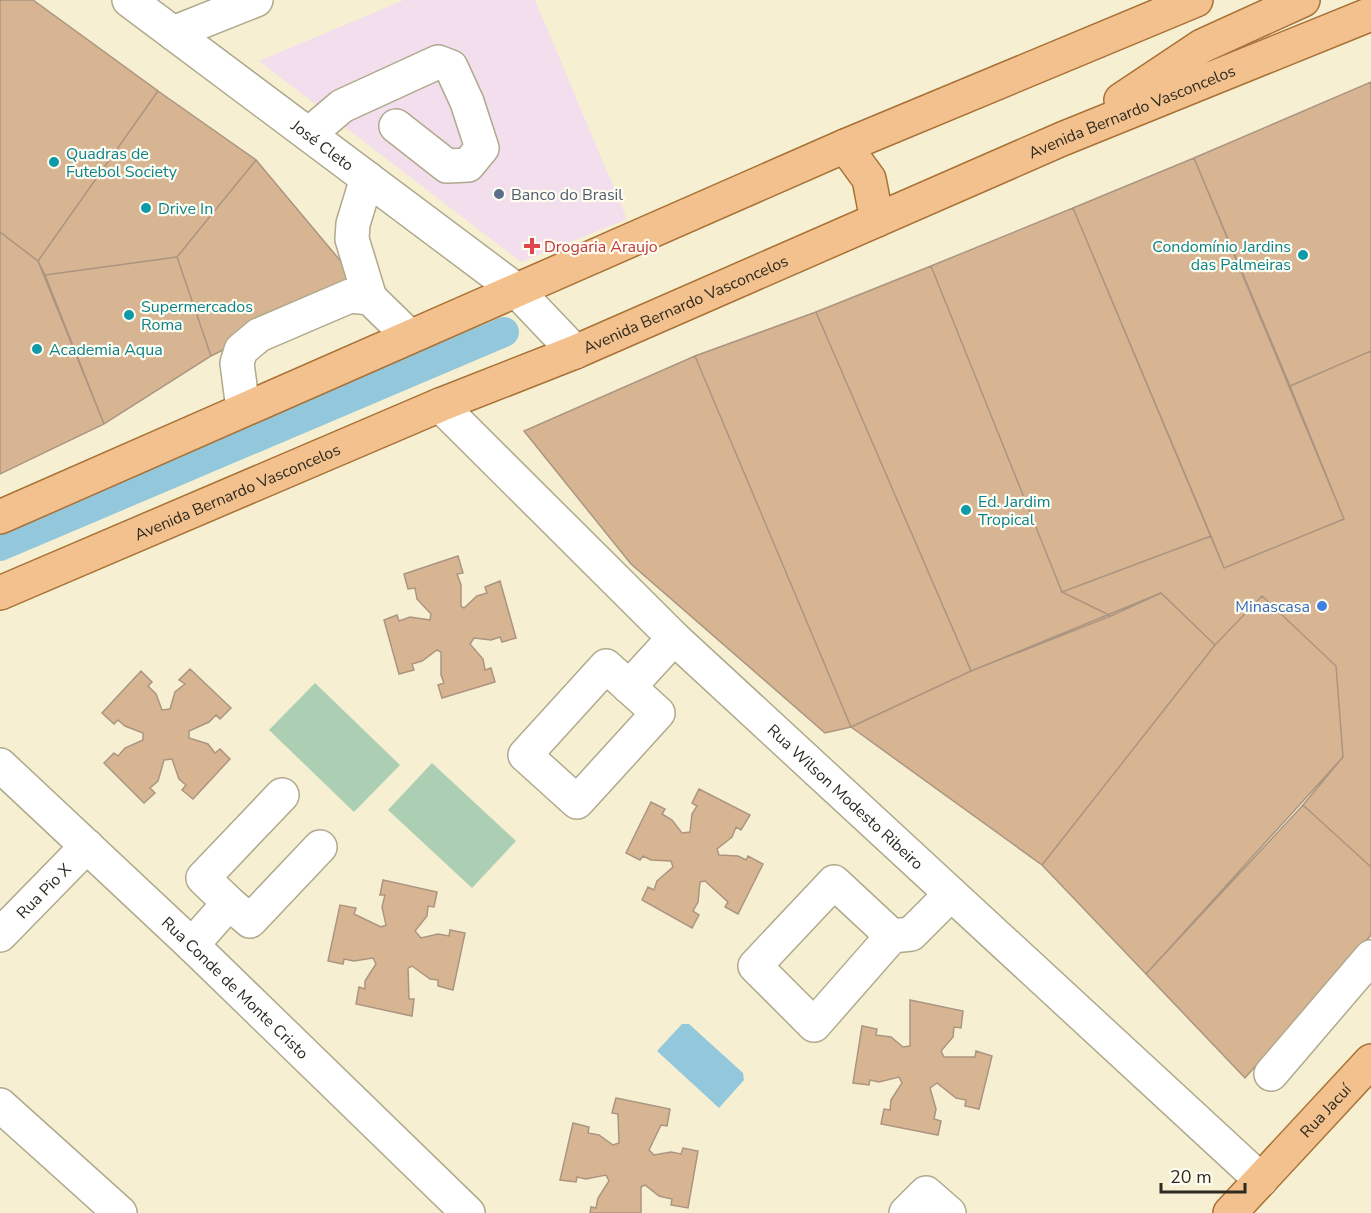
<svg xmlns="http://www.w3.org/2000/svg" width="1371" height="1213" viewBox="0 0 1371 1213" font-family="'Nunito Sans',sans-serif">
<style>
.commercial{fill:#f2deed}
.green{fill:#accfb4}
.water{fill:#93c8dc}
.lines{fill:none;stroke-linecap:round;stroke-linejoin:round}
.canal{stroke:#93c8dc;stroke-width:30}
.building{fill:#d8b592;stroke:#ab9580;stroke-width:1.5}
.minor-casing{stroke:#b0a98d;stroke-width:36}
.major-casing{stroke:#a87136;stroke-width:36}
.minor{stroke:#fff;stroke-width:33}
.major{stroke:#f3c18e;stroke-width:33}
.culture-dot{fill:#0f9aa8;stroke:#fffcf0;stroke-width:2}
.service-dot{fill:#5c6f8a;stroke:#fffcf0;stroke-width:2}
.health-dot{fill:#e0444e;stroke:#fffcf0;stroke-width:2}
.shop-dot{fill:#3f7fe0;stroke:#fffcf0;stroke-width:2}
.labels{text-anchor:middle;stroke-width:4.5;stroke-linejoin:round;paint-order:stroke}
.street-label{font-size:16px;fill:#2d2b20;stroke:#fffcf0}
.culture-label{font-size:16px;fill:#0d838f;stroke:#fffcf0;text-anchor:start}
.service-label{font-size:16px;fill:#4e5e75;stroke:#fffcf0;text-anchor:start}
.health-label{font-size:16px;fill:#be3a42;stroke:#fffcf0;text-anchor:start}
.shop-label{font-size:16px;fill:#366cbe;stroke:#fffcf0;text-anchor:end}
</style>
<rect width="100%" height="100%" fill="#f6efd1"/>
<path class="commercial" d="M404 0H535L627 219 521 262 259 61Z"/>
<path class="green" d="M315 683 400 765 354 812 269 730Z
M432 763 516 841 472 888 388 810Z"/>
<path class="water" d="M682 1024H689L743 1073 744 1080 719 1108 657 1051Z"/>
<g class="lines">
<path class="canal" d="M0 546 504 332"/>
</g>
<path class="building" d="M0 0H33L158 91 38 261 0 232Z
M1371 82V351L1290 386 1194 158Z
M158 91 256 160 177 257 45 275 38 261Z
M1194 158 1344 519 1224 568 1073 208Z
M256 160 359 283 211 356 177 257Z
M1073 208 1211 536 1062 592 931 266Z
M0 232 38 261 104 424 0 474Z
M177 257 211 356 104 424 45 275Z
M931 266 1062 592 1111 616 971 671 816 312Z
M816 312 971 671 851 727 695 356Z
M1371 351V867L1303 805 1343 757 1336 666 1262 596 1215 645 1161 593 1111 616 1062 592 1211 536 1224 568 1344 519 1290 386Z
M695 356 851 727 825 733 631 564 524 431Z
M458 556 463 573 457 574 461 585V606L464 608 477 596 487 593 485 587 500 581 516 638 502 642 500 637 491 640 474 638 470 644 483 659 485 670 491 668 495 682 442 698 438 685 444 683 441 675V652L437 650 422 661 412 664 414 670 399 674 384 620 397 615 399 621 410 617 430 620 431 614 417 599 415 588 408 589 404 574Z
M1161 593 1215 645 1042 865 851 727 971 671Z
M1262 596 1336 666 1343 757 1146 974 1042 865 1215 645Z
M190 669 231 708 220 719 216 715 209 722 189 731V738L208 744 215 753 220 749 230 759 193 799 182 790 186 785 179 779 172 759 164 760 158 781 150 788 155 793 144 803 104 763 114 753 118 756 125 748 143 740V733L125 726 118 720 114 724 102 713 141 671 152 682 148 686 156 694 162 710 170 709 175 692 185 684 179 680Z
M699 789 750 815 741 830 736 827 732 837 717 849 719 855 738 856 746 860 748 856 763 864 738 914 725 907 728 902 705 881 700 882 698 902 693 911 699 915 692 928 642 900 648 887 654 890 657 881 673 867 671 861 651 860 643 856 640 860 626 853 651 802 665 809 662 814 672 820 682 833 690 832 692 814 697 806 692 803Z
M1303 805 1371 867V935L1245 1078 1146 974Z
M383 880 437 892 434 907 428 906 427 916 415 931 421 938 438 934 449 936 450 930 465 933 453 990 438 986V980L430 979 412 966 408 968 409 999H414L412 1016 356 1004 359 987 365 989V981L376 964 373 958 354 961 344 959 343 964 328 961 340 905 356 908 354 914 381 927 386 925 382 907 385 895H380Z
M910 1000 963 1011 961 1028 954 1027 953 1037 941 1051 944 1057H975L976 1051 992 1056 979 1109 965 1106 966 1100 956 1098 937 1083 930 1088 936 1109 934 1119 941 1121 938 1135 881 1124 884 1109 890 1110 891 1100 902 1083 899 1077 879 1082 870 1080 869 1085 853 1083 862 1026 877 1029 876 1035 891 1037 903 1047 910 1046Z
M616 1098 670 1109 667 1126 661 1125 649 1150 654 1155 671 1152 681 1154 683 1148 698 1151 688 1208 671 1205 672 1199 659 1196 645 1185 641 1187V1213H590L591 1207 596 1208 598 1198 609 1181 606 1175 586 1179 577 1177 576 1182 560 1180 573 1123 589 1127 588 1133 599 1135 613 1145 619 1143 618 1114 612 1113Z"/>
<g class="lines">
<g class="minor-casing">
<g id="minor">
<path id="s1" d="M129 0 515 289 575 352"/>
<path d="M173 33 256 0"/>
<path d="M309 134 342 106 438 62 451 67 467 102 482 148 468 165 447 166 396 126"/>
<path d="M367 178 353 224 352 239 370 298"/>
<path id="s2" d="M440 405 674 638 1261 1180"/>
<path d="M243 409 237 363 241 350 259 335 350 296 370 298 409 336"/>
<path d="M606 666 658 713 577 802 525 755Z"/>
<path d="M629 687 674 638"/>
<path id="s3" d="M0 765 192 945 468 1213"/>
<path d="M229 903 250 921 320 847"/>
<path id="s4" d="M0 935 87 846"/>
<path d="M892 936 834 882 755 966 814 1025 892 936 911 934 951 894"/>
<path d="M192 945 229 903 203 878 282 795"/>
<path d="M1271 1074 1371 957"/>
<path d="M0 1105 120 1213"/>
<path d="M906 1213 926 1193 949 1213"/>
</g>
</g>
<g class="major-casing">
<g id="major">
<path d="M1121 100 1202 46 1303 0"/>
<path d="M845 146 869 179 877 220"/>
<path d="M0 517 845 146 1196 0"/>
<path id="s5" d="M0 593 440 405 575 352 1062 139 1371 14"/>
<path id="s6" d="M1230 1213 1371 1061"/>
</g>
</g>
<use href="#minor" class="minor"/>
<use href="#major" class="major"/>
</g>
<g class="culture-dot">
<circle cx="54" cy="162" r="6"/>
<circle cx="146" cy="208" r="6"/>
<circle cx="1303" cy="255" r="6"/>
<circle cx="129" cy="315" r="6"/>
<circle cx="37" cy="349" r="6"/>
<circle cx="966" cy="510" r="6"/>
</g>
<circle class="service-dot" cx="499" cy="194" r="6"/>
<path class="health-dot" d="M529 237h6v6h6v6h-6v6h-6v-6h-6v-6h6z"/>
<circle class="shop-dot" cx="1322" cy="606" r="6"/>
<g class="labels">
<g class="street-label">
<text dy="6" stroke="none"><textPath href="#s5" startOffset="1230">Avenida Bernardo Vasconcelos</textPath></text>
<text dy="6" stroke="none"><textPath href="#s1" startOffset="242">José Cleto</textPath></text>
<text dy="6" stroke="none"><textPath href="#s5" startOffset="744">Avenida Bernardo Vasconcelos</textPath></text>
<text dy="6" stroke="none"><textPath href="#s5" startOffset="258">Avenida Bernardo Vasconcelos</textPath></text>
<text dy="6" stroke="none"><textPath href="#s2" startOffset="564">Rua Wilson Modesto Ribeiro</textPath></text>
<text dy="6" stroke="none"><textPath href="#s4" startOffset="62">Rua Pio X</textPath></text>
<text dy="6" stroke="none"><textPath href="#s3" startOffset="324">Rua Conde de Monte Cristo</textPath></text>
<text dy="6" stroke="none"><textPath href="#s6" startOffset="140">Rua Jacuí</textPath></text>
</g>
<g class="culture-label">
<text x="66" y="159">Quadras de<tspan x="66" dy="18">Futebol Society</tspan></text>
<text x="158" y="214">Drive In</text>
<text x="1291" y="252" text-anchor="end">Condomínio Jardins<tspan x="1291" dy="18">das Palmeiras</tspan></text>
<text x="141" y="312">Supermercados<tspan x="141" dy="18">Roma</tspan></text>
<text x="49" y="355">Academia Aqua</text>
<text x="978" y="507">Ed. Jardim<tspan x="978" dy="18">Tropical</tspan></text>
</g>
<g class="service-label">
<text x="511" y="200">Banco do Brasil</text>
</g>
<g class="health-label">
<text x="544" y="252">Drogaria Araujo</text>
</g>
<g class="shop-label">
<text x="1310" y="612">Minascasa</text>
</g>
</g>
<path d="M1161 1183v9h84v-9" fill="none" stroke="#2d2b20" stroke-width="3"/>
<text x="1170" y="1183" font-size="18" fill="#2d2b20" stroke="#fffcf0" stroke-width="4.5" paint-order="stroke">20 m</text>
</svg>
